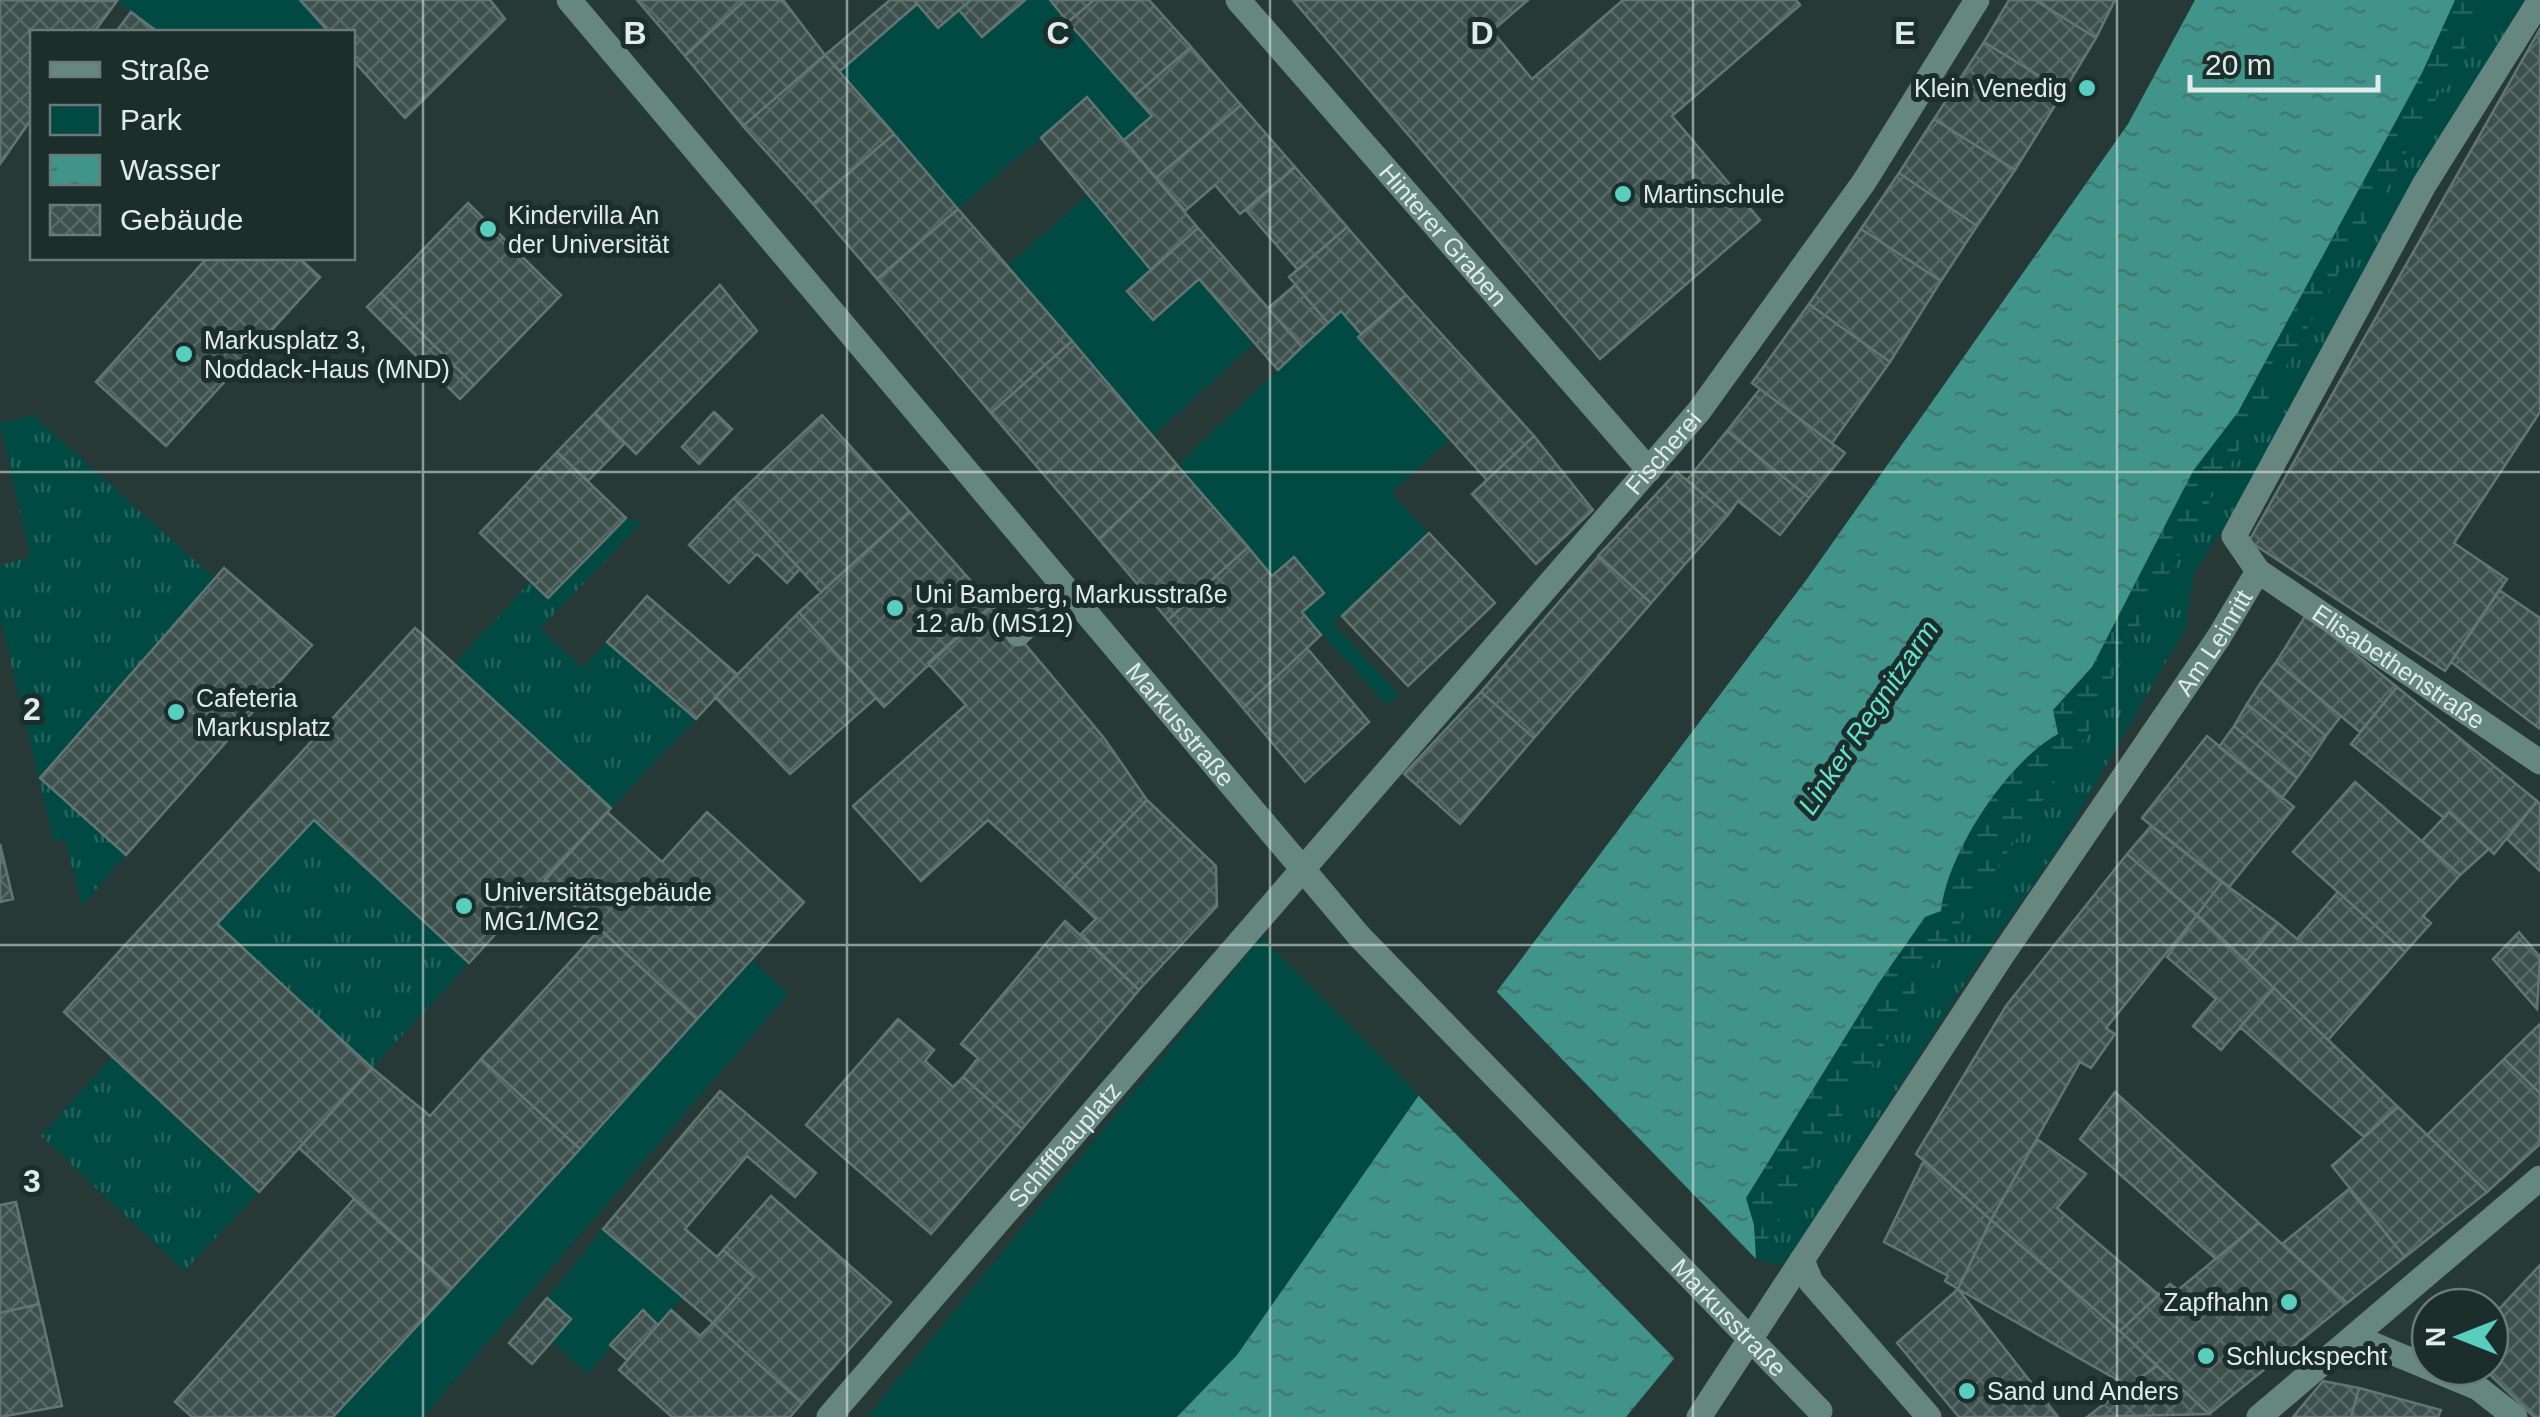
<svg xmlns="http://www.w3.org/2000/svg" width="2540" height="1417" viewBox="0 0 2540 1417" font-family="Arial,sans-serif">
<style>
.grass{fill:url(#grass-tufts)}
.wetland{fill:url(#wetland-marsh)}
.green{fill:#004a43}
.water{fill:url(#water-ripples)}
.pier{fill:#263936}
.building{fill:url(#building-cross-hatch);stroke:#627672;stroke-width:2.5}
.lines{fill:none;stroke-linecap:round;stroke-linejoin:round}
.minor{stroke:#668680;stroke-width:25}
.minor-bridge{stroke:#668680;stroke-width:25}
.grid{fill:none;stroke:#e1ecea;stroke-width:2.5;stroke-opacity:0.55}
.poi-dot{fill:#59cebe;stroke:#1c2e2b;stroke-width:4}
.labels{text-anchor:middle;stroke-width:10;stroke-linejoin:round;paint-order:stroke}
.poi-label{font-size:25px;fill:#e1ecea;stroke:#1c2e2b;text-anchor:start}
.street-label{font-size:25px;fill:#e1ecea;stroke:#1c2e2b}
.water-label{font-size:28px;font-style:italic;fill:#66e1d0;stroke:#1c2e2b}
.grid-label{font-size:32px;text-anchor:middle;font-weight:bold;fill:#e1ecea;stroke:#1c2e2b;stroke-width:10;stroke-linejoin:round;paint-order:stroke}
</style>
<defs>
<pattern id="grass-tufts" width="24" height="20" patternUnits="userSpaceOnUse" patternTransform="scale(2.5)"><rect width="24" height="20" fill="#004a43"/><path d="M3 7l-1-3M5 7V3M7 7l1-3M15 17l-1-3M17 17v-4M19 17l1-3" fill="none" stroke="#25645e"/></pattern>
<pattern id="wetland-marsh" width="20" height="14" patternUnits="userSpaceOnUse" patternTransform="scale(2.5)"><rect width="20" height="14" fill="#004a43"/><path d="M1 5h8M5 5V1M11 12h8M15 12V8" fill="none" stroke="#25645e"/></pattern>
<pattern id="water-ripples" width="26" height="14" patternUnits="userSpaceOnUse" patternTransform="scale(2.5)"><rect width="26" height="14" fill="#419489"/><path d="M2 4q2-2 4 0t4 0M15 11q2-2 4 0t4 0" fill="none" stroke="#427972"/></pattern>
<pattern id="building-cross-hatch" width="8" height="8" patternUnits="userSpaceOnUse" patternTransform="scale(2.5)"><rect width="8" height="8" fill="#3d504d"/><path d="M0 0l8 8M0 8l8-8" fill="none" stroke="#596967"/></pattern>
</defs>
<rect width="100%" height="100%" fill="#263936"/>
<path class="grass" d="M2492 0H2527L2241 500 2193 575 2186 627 2064 839 1961 989 1802 1240 1781 1266 1756 1259 1931 966 2087 734 2121 659Z
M33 415 215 579 40 778 126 855 82 906 65 839 54 841 0 618V565L30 557 0 423Z
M626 518 642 522 540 629 582 668 607 642 696 719 611 808 454 664 531 581 549 598Z
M314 820 469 963 372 1068 217 924Z
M112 1057 259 1192 184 1271 41 1136Z"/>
<path class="wetland" d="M2455 0H2492L2121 659 2087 734 1931 966 1756 1259 1754 1225 1746 1198 1878 984 1925 917 1941 911C1947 853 2007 762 2058 734L2053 710 2092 667 2193 471 2238 412 2422 73Z"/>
<path class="green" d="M115 0H300L329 32H158Z
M1025 0H1050L1152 116 1124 140 1087 98 958 209 840 71 917 4 938 28 959 10 983 37Z
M1088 195 1151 270 1153 319 1199 279 1254 343 1153 436 1007 265Z
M1341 311 1361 334 1358 337 1450 439 1391 493 1429 533 1333 624 1399 694 1387 705 1302 612 1324 593 1294 558 1272 576 1177 465Z
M1261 937 1419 1095 1237 1355 1177 1417H867Z
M752 960 788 994 423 1417H333Z
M603 1229 683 1298 658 1325 642 1311 588 1374 552 1341 571 1319 547 1298Z"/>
<path class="water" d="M2195 0H2455L2422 73 2238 412 2193 471 2092 667 2053 710 2058 734C2007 762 1947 853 1941 911L1925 917 1878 984 1746 1198 1754 1225 1756 1259 1626 1417H1177L1237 1355 1419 1095 1807 579 2128 124Z"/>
<path class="pier" d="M1495 990 1760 1263 1676 1360 1415 1092Z"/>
<path class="building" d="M0 0 117 1 94 32H32V118L0 164Z
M300 0H490L505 19 405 118 352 59V32H329Z
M637 0H745L685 56Z
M745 0H783L825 55 743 126 685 56Z
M890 0H914L917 4 840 71 825 55Z
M914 0H971L938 28Z
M971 0H1025L982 37 959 10Z
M1050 0H1094L1068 22Z
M1094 0H1149L1191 47 1134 96 1068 22Z
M1293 0H1528L1492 31 1532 79 1623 0H1796L1800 5 1672 116 1760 220 1600 359Z
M2009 0H2035L2096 38 2064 91 1984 42Z
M2035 0H2115L2096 38Z
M131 12 158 32H116Z
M2540 29V412L2454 543 2507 579 2445 671 2249 541Z
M1984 42 2064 91 2015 170 1934 119Z
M1191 47 1241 105 1156 178 1124 140 1152 116 1134 96Z
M825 55 894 134 813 204 743 126Z
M1087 97 1198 228 1151 270 1041 138Z
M1241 105 1295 167 1240 214 1215 185 1185 211 1156 178Z
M1934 119 2015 170 1977 226 1899 173Z
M894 134 958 209 877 279 813 204Z
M1295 167 1347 227 1298 270 1246 210Z
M1899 173 1977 226 1941 281 1861 229Z
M468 203 561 295 474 385 381 293Z
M958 209 1072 341 991 413 877 279Z
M1347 227 1406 295 1361 334 1341 311 1328 323 1289 277Z
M1198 228 1302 347 1278 370 1199 279 1153 320 1127 291Z
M1861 229 1941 281 1890 362 1809 304Z
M207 258H299L320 277 166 446 96 382Z
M720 285 757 331 636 454 595 413Z
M1295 285 1328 323 1302 347 1268 308Z
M381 293 474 385 460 399 367 307Z
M1406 295 1534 436 1487 480 1358 337Z
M1809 304 1890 362 1832 443 1752 383Z
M1072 341 1177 465 1099 539 991 413Z
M1760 389 1845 453 1809 498 1727 431Z
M714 412 732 429 699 464 682 447Z
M595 413 625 443 588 481 557 452Z
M822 415 910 512 821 592 734 498Z
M1727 431 1809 498 1780 535 1738 501 1728 515 1687 480Z
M1534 436 1593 510 1536 564 1472 494Z
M557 452 626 518 548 598 480 533Z
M1177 465 1248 547 1168 620 1099 539Z
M1677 472 1728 515 1651 603 1598 556Z
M734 498 800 569 787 583 757 554 729 583 689 545Z
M910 512 992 605 884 707 799 612Z
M1429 533 1495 603 1408 686 1342 616Z
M1248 547 1272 576 1294 557 1324 593 1302 612 1321 635 1243 708 1168 620Z
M1599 556 1651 603 1534 738 1481 692Z
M224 568 312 645 126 855 40 778Z
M2499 590 2540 618V729L2451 662Z
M647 596 737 674 696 719 607 642Z
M992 605 1104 738 1147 800 1063 888 988 820 921 881 853 806 966 705 928 663Z
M799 612 876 698 790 774 715 697Z
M2306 615 2397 687 2360 732 2276 662Z
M415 628 611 808 469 963 314 820 271 866 217 924 372 1068 259 1192 64 1012Z
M1307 648 1369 722 1305 782 1243 708Z
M2276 662 2341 716 2326 736 2261 682Z
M2261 682 2326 736 2312 757 2247 704Z
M2397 687 2537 801 2494 854 2449 812 2444 818 2351 744Z
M1481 692 1534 738 1460 824 1404 774Z
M2247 704 2312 757 2297 778 2234 726Z
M2234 726 2297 778 2282 798 2219 747Z
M2207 736 2294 807 2229 887 2142 818Z
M2355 782 2460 875 2423 916 2431 923 2405 952 2293 852Z
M1147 800 1216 866 1217 906 1139 990 1081 934 1096 919 1063 888Z
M2537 801 2540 804V871L2507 839Z
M607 812 662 862 707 812 804 902 697 1019 545 879Z
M2449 812 2489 849 2460 875 2422 841Z
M2151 826 2222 882 2197 915 2127 854Z
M0 844 13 899 0 902Z
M2127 854 2197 915 2106 1028 2115 1034 2091 1068 2080 1062 1991 1220 1916 1154 2006 1006Z
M2222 882 2278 923 2246 961 2197 915Z
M2338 892 2405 952 2328 1040 2246 961 2278 923 2297 939Z
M2197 915 2274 988 2221 1050 2193 1026 2216 999 2167 957Z
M1065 921 1139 990 1022 1129 963 1077 978 1058 961 1044Z
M600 929 697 1019 580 1149 481 1059Z
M2519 932 2540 957 2537 1009 2493 959Z
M2274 988 2398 1107 2364 1137 2240 1027Z
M898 1019 934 1050 925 1061 953 1087 963 1077 1022 1129 931 1234 806 1125Z
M2540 1024V1093L2504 1059Z
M481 1059 580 1149 452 1288 299 1148 372 1068 430 1116Z
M2504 1059 2540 1093V1144L2487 1192 2427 1135Z
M720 1091 816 1173 795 1197 747 1156 685 1229 717 1257 723 1250 754 1277 713 1323 603 1229Z
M2115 1092 2259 1223 2216 1259 2080 1139Z
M2398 1107 2487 1192 2405 1257 2332 1166Z
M2037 1139 2086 1174 2057 1208 2159 1295 2120 1331 1991 1220Z
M1924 1160 1991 1220 1958 1289 1945 1281 1948 1276 1884 1242Z
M2349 1189 2405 1257 2347 1303 2282 1244Z
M771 1196 891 1302 802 1403 713 1323 754 1277 723 1250Z
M354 1199 452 1288 333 1417H192L175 1402Z
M16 1202 39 1304 0 1313V1205Z
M1991 1220 2120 1331 2157 1366 2128 1386 1958 1289Z
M2259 1223 2347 1303 2209 1414 2120 1331 2170 1284 2178 1290Z
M2540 1265V1417H2534L2482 1367H2490V1319Z
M1958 1289 2058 1417H1959L1897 1343Z
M547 1298 571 1319 532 1364 509 1343Z
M39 1304 62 1406 0 1417V1313Z
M643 1310 658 1325 627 1360 610 1345Z
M671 1310 700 1336 713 1323 802 1403 790 1417H672L619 1370Z
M2157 1366 2209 1414 2087 1417 2128 1386Z
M2323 1381 2359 1388 2351 1417H2293Z
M2359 1388 2441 1410 2438 1417H2351Z"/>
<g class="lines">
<g class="minor">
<path id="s1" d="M569 0 1360 937"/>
<path id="s2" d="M1238 0 1649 470"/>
<path id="s3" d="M2540 0 2424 185 2234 536 2258 571 2540 762"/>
<path d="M1018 634 1066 590"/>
<path d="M1802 1260 1811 1282 1929 1417"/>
<path d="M2355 1337 2478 1388 2515 1417"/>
<path id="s4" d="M829 1417 1699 411 1864 182 1977 0"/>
<path id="s5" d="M1699 1417 2001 957 2219 637 2258 571"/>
<path d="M2259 1417 2540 1178"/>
</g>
<path class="minor-bridge" id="s6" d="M1360 937 1820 1411"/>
</g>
<path class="grid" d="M423 0V1417M847 0V1417M1270 0V1417M1693 0V1417M2117 0V1417M0 472H2540M0 945H2540"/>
<g class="poi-dot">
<circle cx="2087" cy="88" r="10"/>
<circle cx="1623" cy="194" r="10"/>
<circle cx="488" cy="229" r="10"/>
<circle cx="184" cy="354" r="10"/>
<circle cx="895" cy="608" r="10"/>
<circle cx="176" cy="712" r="10"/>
<circle cx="464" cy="906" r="10"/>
<circle cx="2289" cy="1302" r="10"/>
<circle cx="2206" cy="1356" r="10"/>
<circle cx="1967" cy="1391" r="10"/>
</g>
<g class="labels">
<g class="poi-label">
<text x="2067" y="97" text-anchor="end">Klein Venedig</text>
<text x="1643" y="203">Martinschule</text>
<text x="508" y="224">Kindervilla An<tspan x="508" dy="29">der Universität</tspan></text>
<text x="204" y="349">Markusplatz 3,<tspan x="204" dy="29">Noddack-Haus (MND)</tspan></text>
<text x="915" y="603">Uni Bamberg, Markusstraße<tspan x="915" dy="29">12 a/b (MS12)</tspan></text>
<text x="196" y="707">Cafeteria<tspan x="196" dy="29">Markusplatz</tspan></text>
<text x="484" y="901">Universitätsgebäude<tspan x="484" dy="29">MG1/MG2</tspan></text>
<text x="2269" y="1311" text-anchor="end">Zapfhahn</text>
<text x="2226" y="1365">Schluckspecht</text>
<text x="1987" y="1400">Sand und Anders</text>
</g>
<g class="street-label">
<text dy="9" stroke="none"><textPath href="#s2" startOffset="312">Hinterer Graben</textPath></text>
<text dy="9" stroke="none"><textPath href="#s4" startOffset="1275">Fischerei</textPath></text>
<text dy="9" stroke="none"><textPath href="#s5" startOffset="930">Am Leinritt</textPath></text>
<text dy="9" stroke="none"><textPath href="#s3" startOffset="830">Elisabethenstraße</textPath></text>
<text dy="9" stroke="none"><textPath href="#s1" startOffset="948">Markusstraße</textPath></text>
<text dy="9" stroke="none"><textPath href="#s4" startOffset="360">Schiffbauplatz</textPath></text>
<text dy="9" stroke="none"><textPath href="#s6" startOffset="530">Markusstraße</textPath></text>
</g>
<g class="water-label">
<text transform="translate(1868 717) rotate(-56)" y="10">Linker Regnitzarm</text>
</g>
</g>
<g class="grid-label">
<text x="635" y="44">B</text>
<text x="1058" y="44">C</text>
<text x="1482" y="44">D</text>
<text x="1905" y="44">E</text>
<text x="32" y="720">2</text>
<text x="32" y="1192">3</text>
</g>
<rect x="30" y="30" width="325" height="230" fill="#1c2e2b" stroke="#6b7a77" stroke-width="2.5"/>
<rect x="50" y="62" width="50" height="15" fill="#668680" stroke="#6b7a77" stroke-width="2.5"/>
<text x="120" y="80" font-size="30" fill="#e1ecea">Straße</text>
<rect x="50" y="105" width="50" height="30" fill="#004a43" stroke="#6b7a77" stroke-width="2.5"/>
<text x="120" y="130" font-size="30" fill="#e1ecea">Park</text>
<rect x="50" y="155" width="50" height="30" fill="url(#water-ripples)" stroke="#6b7a77" stroke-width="2.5"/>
<text x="120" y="180" font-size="30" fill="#e1ecea">Wasser</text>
<rect x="50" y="205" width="50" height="30" fill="url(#building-cross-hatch)" stroke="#6b7a77" stroke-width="2.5"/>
<text x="120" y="230" font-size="30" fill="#e1ecea">Gebäude</text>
<g transform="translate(2460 1337) rotate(270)"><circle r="48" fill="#1c2e2b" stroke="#6b7a77" stroke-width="2.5"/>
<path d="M0-8L18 38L0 25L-18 38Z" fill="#59cebe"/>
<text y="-15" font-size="28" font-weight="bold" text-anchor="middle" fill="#e1ecea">N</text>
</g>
<path d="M2190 75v15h188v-15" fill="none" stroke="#e1ecea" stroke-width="5"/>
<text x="2205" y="75" font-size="30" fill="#e1ecea" stroke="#1c2e2b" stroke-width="8" paint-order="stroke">20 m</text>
</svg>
